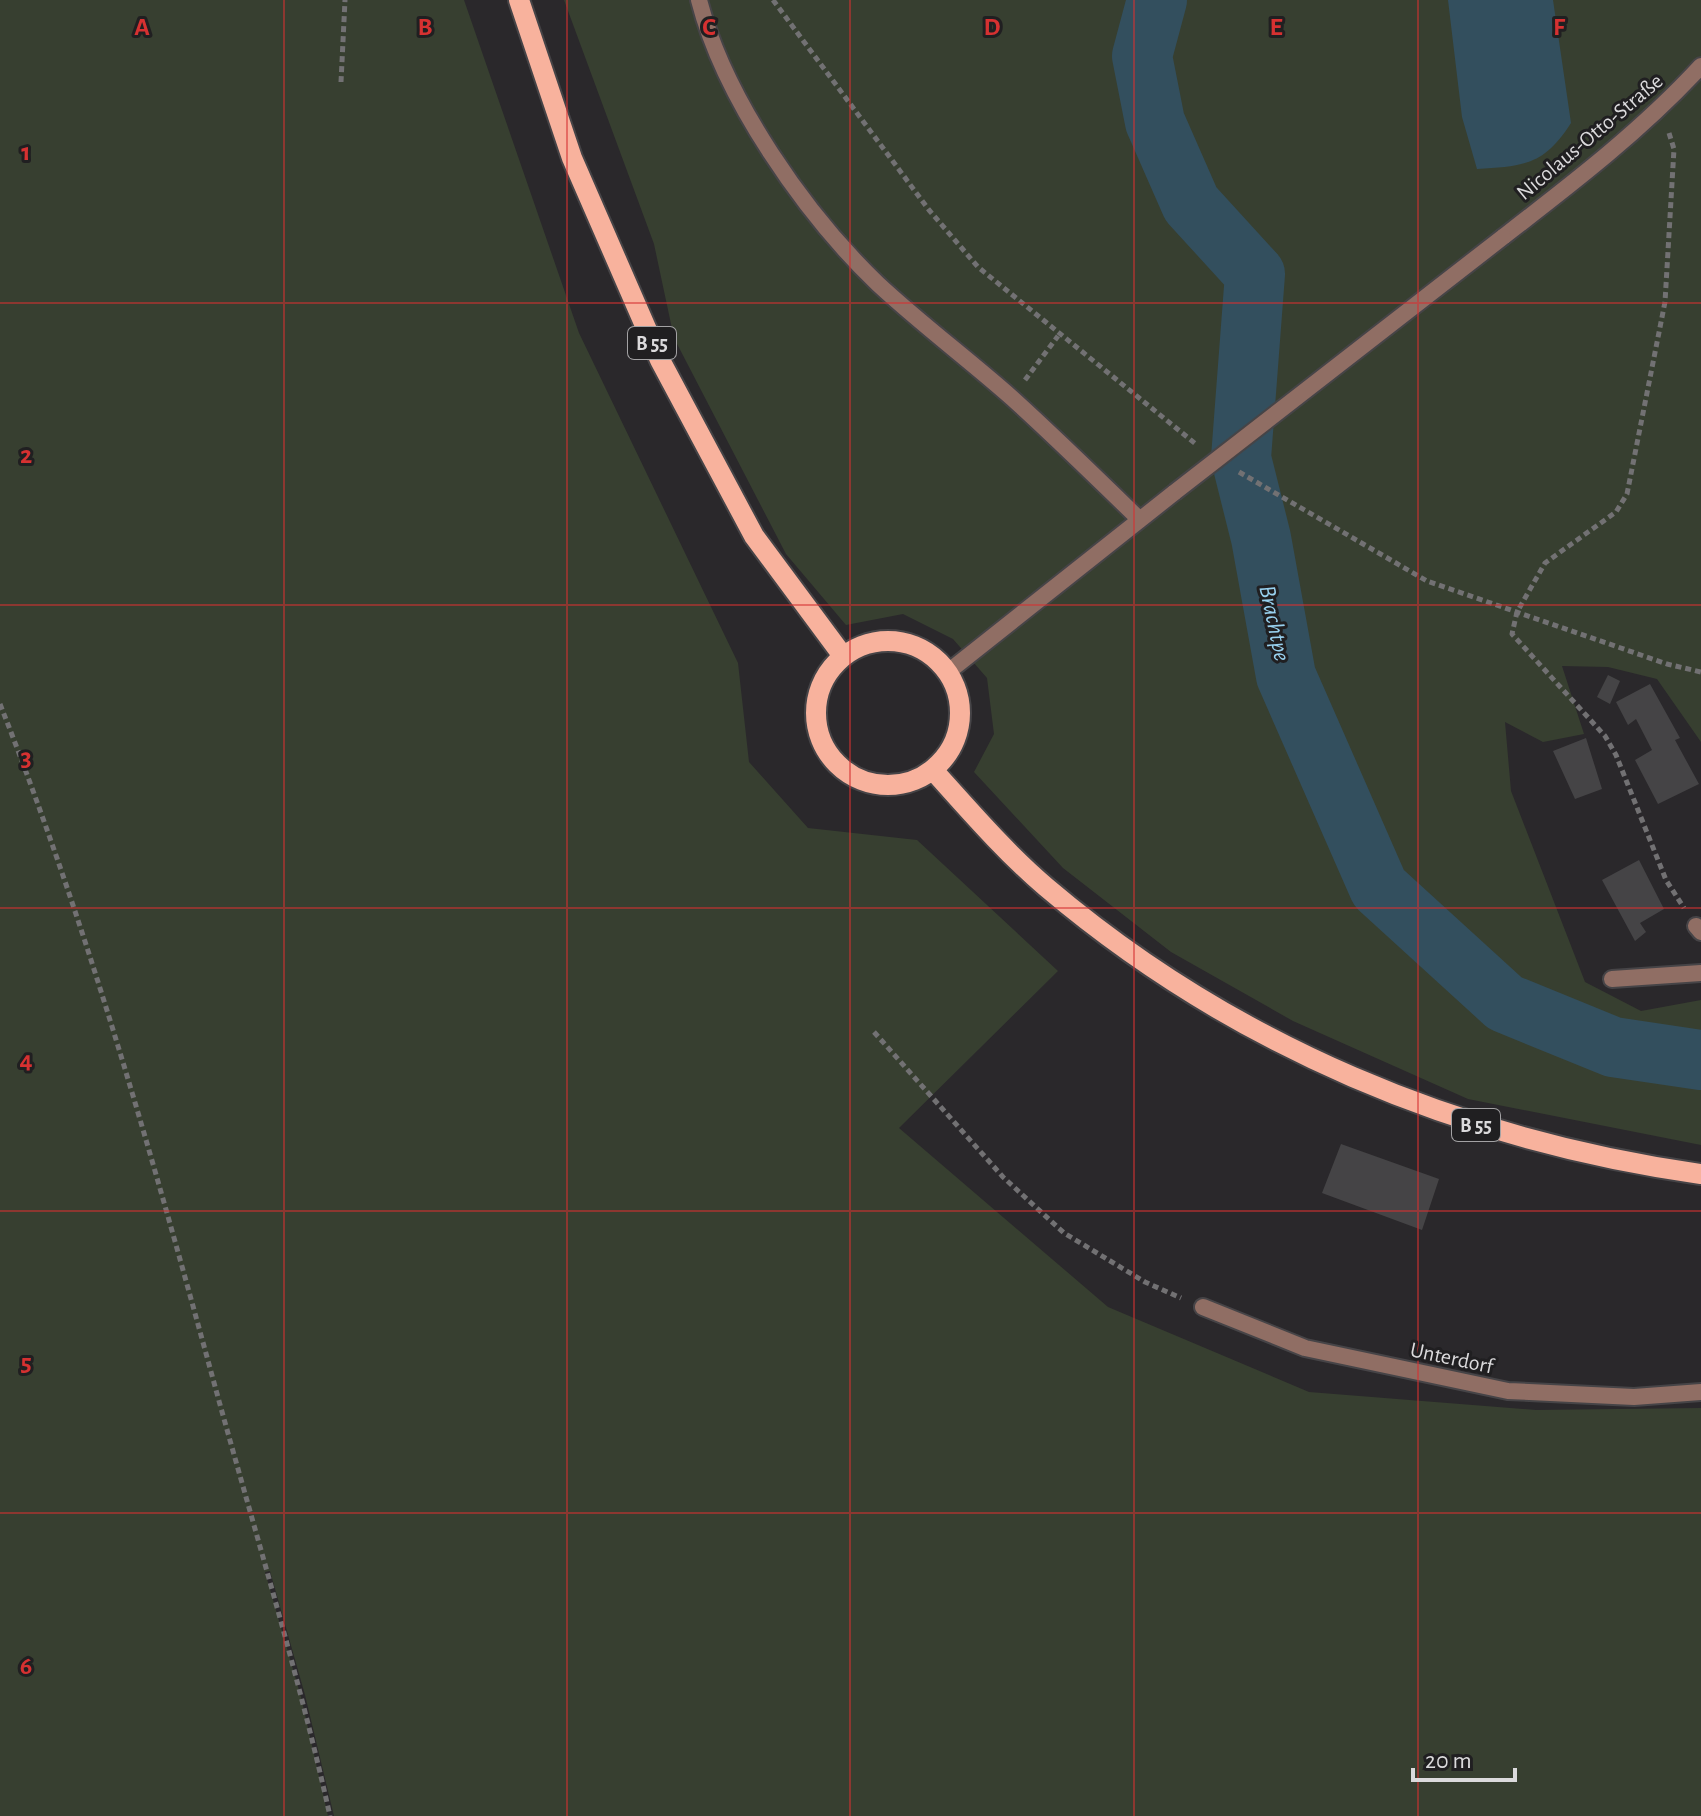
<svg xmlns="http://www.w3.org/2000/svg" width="1701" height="1816" viewBox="0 0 1701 1816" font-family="'Alegreya Sans',sans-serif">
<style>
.green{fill:#373f30}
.water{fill:#334f5e}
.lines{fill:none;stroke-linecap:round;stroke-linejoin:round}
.river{stroke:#334f5e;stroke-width:60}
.building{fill:#454446}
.lane-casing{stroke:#464447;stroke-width:20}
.street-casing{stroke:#464447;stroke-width:20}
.primary-casing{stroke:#464447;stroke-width:24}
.path{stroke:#727173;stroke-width:5;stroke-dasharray:6 4;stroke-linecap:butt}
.lane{stroke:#906e64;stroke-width:16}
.street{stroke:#906e64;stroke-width:16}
.primary{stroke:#f8b29d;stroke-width:20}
.street-bridge-casing{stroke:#464447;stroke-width:20;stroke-linecap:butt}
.street-bridge{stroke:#906e64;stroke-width:16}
.grid{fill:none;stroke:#d63131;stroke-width:2;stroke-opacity:0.55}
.labels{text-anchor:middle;stroke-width:6;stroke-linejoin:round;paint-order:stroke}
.shield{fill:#201f21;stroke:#a3a2a4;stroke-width:2}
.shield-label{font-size:20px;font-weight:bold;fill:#dbdadc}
.street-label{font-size:22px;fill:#dbdadc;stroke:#201f21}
.water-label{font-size:24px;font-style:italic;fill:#98d1ef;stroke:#201f21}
.grid-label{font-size:26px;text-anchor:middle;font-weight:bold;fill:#d63131;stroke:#201f21;stroke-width:6;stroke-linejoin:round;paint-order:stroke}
</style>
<rect width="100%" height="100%" fill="#2a282b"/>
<path class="green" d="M0 0H464L579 333 738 663 749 762 808 828 917 840 1058 971 899 1128 1108 1307 1309 1392 1536 1410 1701 1408V1816H334L305 1695 270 1571 265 1572 301 1697 328 1816H0Z
M564 0H1701V742L1657 679 1608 667 1562 666 1584 734 1543 742 1505 722 1511 791 1585 982 1641 1011 1701 1000V1145L1468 1099 1293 1021 1171 952 1063 868 974 772 994 734 987 678 953 639 903 614 846 625 786 554 674 338 654 244Z"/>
<path class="water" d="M1448 0H1553L1571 123C1544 165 1525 166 1477 169L1462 117Z"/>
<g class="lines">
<path class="river" d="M1157 0 1142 56 1155 122 1191 204 1255 274 1241 458 1261 538 1286 676 1379 888 1505 1003 1613 1047 1701 1060"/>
</g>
<path class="building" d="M1608 675 1620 681 1610 704 1597 697Z
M1650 684 1680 738 1675 740 1699 784 1658 804 1635 760 1652 750 1636 719 1628 725 1616 702Z
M1586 738 1602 789 1575 799 1553 751Z
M1639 860 1664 909 1640 923 1646 932 1635 941 1602 880Z
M1341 1144 1439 1179 1422 1230 1322 1193Z"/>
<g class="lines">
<g class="lane-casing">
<path id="lane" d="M1612 979 1701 973"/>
</g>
<g class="street-casing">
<path id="street" d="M699 0C724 98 805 214 878 284 921 324 968 359 1012 398 1055 437 1097 478 1139 519
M1503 237C1573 183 1641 131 1701 66
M948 672 1175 492
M1696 926 1701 932
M1203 1307 1305 1348 1508 1391 1634 1397 1701 1392"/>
</g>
<g class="primary-casing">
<path id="primary" d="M519 0 572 158 660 360 754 536 843 656
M816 713a72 72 0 1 1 144 0a72 72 0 1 1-144 0Z
M933 770C969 810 1005 852 1046 887 1232 1045 1460 1140 1701 1174"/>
</g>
<path class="path" d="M773 0 929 210 978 267 1197 445
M341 82 345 0
M1669 133 1674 149 1665 302 1627 494 1616 512 1545 563 1517 612 1512 634 1605 736 1616 755 1666 880 1684 908
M1025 380 1058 336
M1239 472 1427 581 1667 664 1701 672
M0 704C88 927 153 1159 216 1390 255 1532 298 1672 330 1816
M874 1032 1003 1177 1064 1233 1145 1282 1181 1298"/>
<use href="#lane" class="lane"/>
<use href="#street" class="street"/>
<use href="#primary" class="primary"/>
<g class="street-bridge-casing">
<path id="street-bridge" d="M1175 492 1503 237"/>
</g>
<use href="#street-bridge" class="street-bridge"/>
</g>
<path class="grid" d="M284 0V1816M567 0V1816M850 0V1816M1134 0V1816M1418 0V1816M0 303H1701M0 605H1701M0 908H1701M0 1211H1701M0 1513H1701"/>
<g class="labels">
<g class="shield">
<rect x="628" y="327" width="48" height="32" rx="6"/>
<rect x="1452" y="1109" width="48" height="32" rx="6"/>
</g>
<g class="shield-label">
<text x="652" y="350">B 55</text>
<text x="1476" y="1132">B 55</text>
</g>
<g class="street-label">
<text transform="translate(1589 136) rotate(-40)" y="8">Nicolaus-Otto-Straße</text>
<text transform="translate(1452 1357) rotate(12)" y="8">Unterdorf</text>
</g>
<g class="water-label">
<text transform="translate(1275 623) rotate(78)" y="8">Brachtpe</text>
</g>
</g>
<g class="grid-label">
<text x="142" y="35">A</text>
<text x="425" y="35">B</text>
<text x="709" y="35">C</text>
<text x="992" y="35">D</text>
<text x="1276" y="35">E</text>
<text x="1559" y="35">F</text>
<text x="26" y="160">1</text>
<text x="26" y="463">2</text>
<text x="26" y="766">3</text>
<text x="26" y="1068">4</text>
<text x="26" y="1371">5</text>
<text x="26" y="1674">6</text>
</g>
<path d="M1413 1768v12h102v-12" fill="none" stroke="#dbdadc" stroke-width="4"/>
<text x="1425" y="1768" font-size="24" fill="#dbdadc" stroke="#201f21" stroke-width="6" paint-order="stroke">20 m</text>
</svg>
